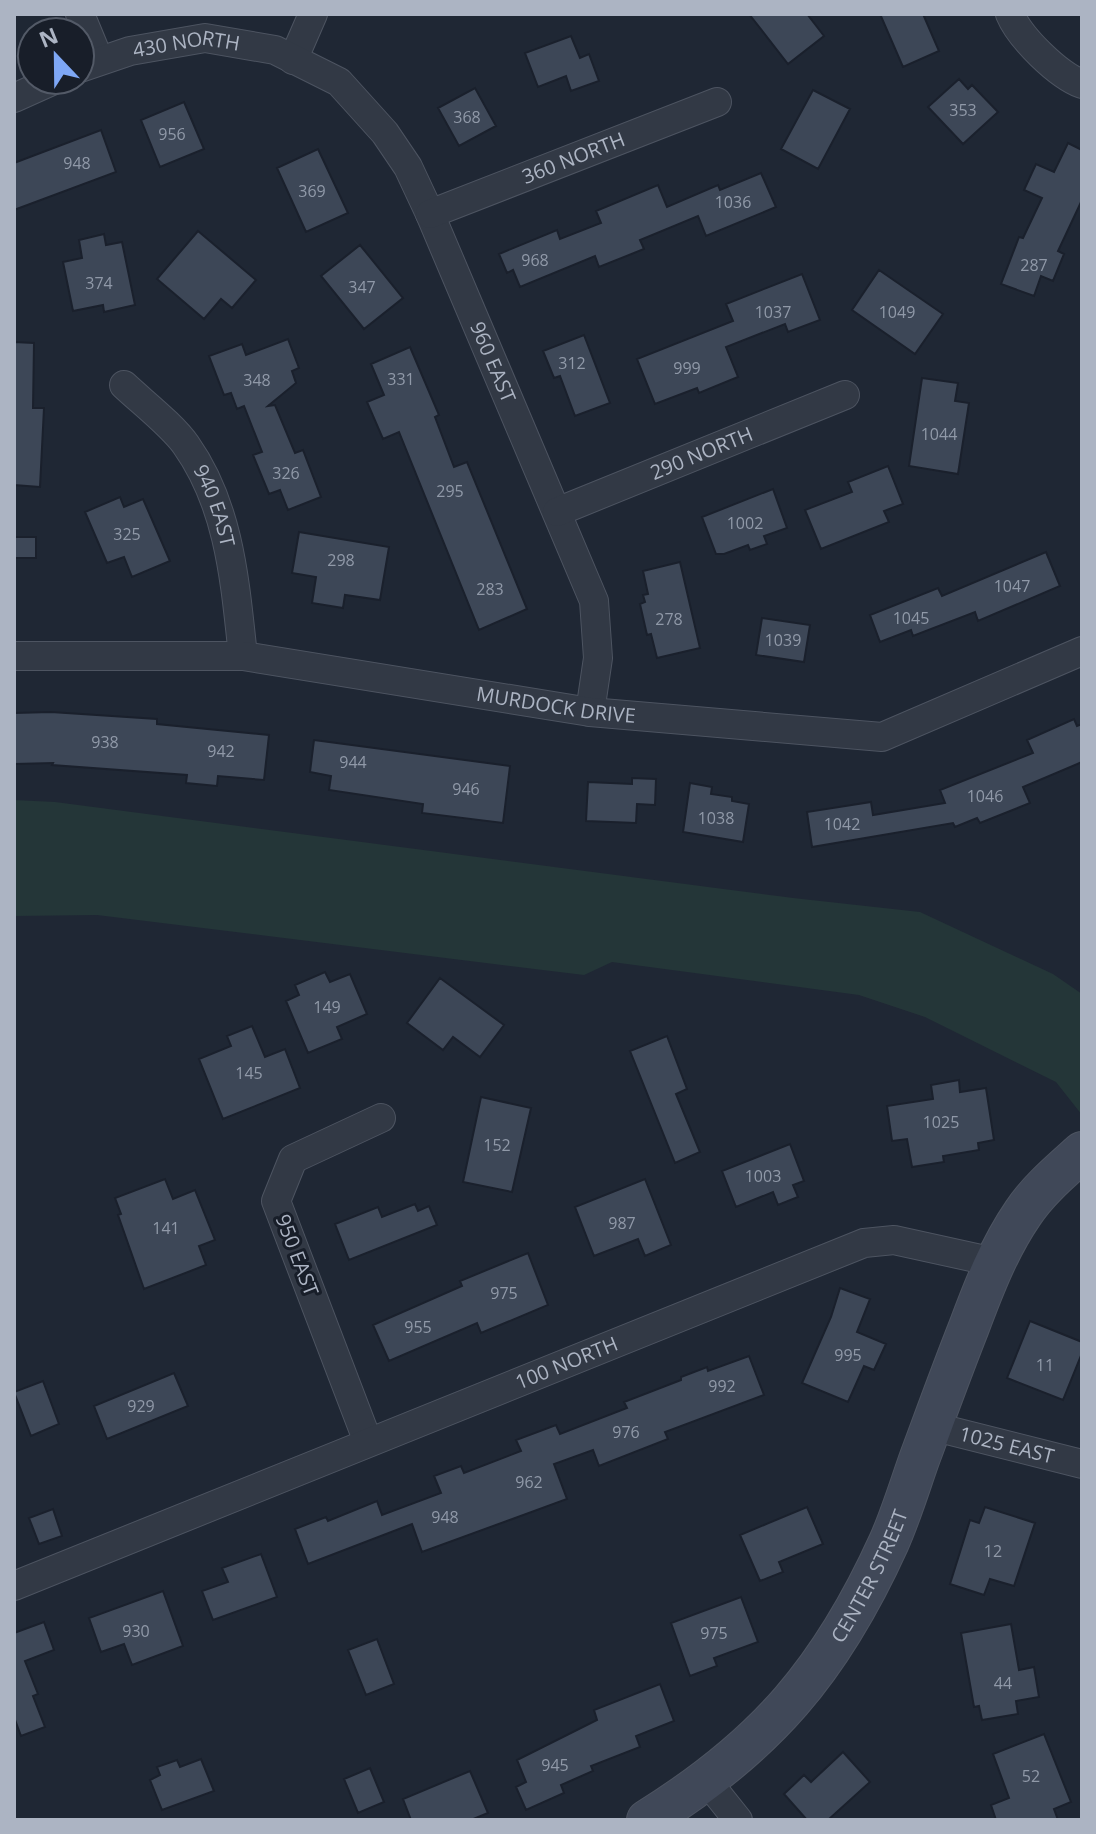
<svg xmlns="http://www.w3.org/2000/svg" width="1096" height="1834" viewBox="0 0 1096 1834" font-family="'Open Sans',sans-serif">
<style>
.green{fill:#243638}
.building{fill:#3d4757;stroke:#1a202c;stroke-width:2}
.lines{fill:none;stroke-linecap:round;stroke-linejoin:round}
.street-casing{stroke:#4d5461;stroke-width:30}
.secondary-casing{stroke:#4d5461;stroke-width:42}
.street{stroke:#323945;stroke-width:28}
.secondary{stroke:#404858;stroke-width:40}
.labels{text-anchor:middle;stroke-width:6;stroke-linejoin:round;paint-order:stroke}
.number-label{font-size:16px;fill:#9099a8}
.street-label{font-size:20px;fill:#acb4c3;stroke:#181e29}
</style>
<rect width="100%" height="100%" fill="#1f2734"/>
<path class="green" d="M14 800 55 802 793 898 920 912 1053 974 1082 994V1115L1056 1082 925 1017 859 995 612 962 584 975 97 915 14 916Z"/>
<path class="building" d="M749 14H807L824 36 788 64Z
M880 14H923L939 51 903 67Z
M571 36 580 58 589 54 599 81 571 91 566 76 538 87 525 53Z
M959 79 968 89 972 85 998 112 963 144 928 107Z
M475 88 496 126 459 146 438 108Z
M813 90 850 109 818 169 781 149Z
M184 102 204 149 160 167 141 120Z
M101 130 116 172 14 210V163Z
M1068 143 1082 150V200L1058 251 1064 254 1053 281 1041 276 1034 296 1001 284 1019 237 1023 238 1042 198 1024 190 1036 164 1054 172Z
M318 149 348 213 306 232 277 168Z
M761 173 776 207 706 236 698 216 640 240 644 249 599 267 595 256 520 287 513 270 507 273 499 254 557 230 560 239 601 223 596 211 658 185 667 207 718 185 720 190Z
M198 231 256 280 232 308 221 299 204 319 157 279Z
M104 234 106 245 122 242 135 305 104 312 103 305 73 311 63 262 82 258 79 240Z
M360 245 403 298 364 329 321 276Z
M879 270 943 314 915 354 852 310Z
M802 274 820 320 788 332 785 324 726 347 738 377 699 393 697 388 655 404 637 359 733 321 726 304Z
M584 335 610 403 575 416 560 376 554 378 543 351Z
M288 339 299 368 292 371 296 383 268 406 275 405 295 453 303 450 321 497 288 510 280 490 269 494 253 455 262 452 244 406 237 409 231 393 224 395 209 356 242 344 246 355Z
M14 342 34 343 33 408H44L40 487 14 485Z
M410 347 439 415 435 417 454 467 467 462 527 609 479 630 399 432 383 439 367 402 384 395 371 364Z
M922 378 958 383 955 401 969 403 958 474 909 466Z
M888 466 903 504 884 511 889 522 821 549 805 510 852 492 848 482Z
M773 489 787 528 764 536 767 544 750 550 748 545 724 554H716L702 517Z
M120 497 124 507 143 499 170 561 132 577 124 557 107 563 85 512Z
M299 532 389 547 380 600 345 595 343 608 312 603 316 577 292 573Z
M14 537H36V558H14Z
M1046 552 1060 586 978 621 975 612 913 636 911 630 880 642 870 615 938 588 942 596Z
M680 562 700 648 657 658 651 634 647 635 640 604 645 602 643 595 648 594 643 571Z
M762 618 810 625 804 662 756 655Z
M51 712 157 719V724L269 735 264 780 218 776 217 786 186 783 187 775 52 765 53 763 14 764V713Z
M1074 719 1077 726 1082 724V762L1023 787 1030 803 980 823 977 818 955 827 953 823 812 847 807 812 871 802 873 815 945 803 940 790 1033 753 1027 740Z
M314 740 510 766 503 823 422 813 423 804 329 790 331 776 310 772Z
M632 778 656 779 655 805 637 804 636 823 586 821 588 782 632 784Z
M690 783 712 787 711 794 732 797V801L749 804 743 842 683 832Z
M325 972 330 982 350 974 367 1014 337 1027 342 1039 308 1053 286 1001 299 995 295 985Z
M440 978 504 1025 480 1057 453 1037 443 1050 407 1023Z
M252 1026 265 1057 285 1049 300 1088 223 1119 199 1059 231 1046 227 1036Z
M667 1036 687 1089 676 1094 700 1152 675 1163 630 1051Z
M959 1080 960 1092 986 1088 994 1140 978 1143 979 1150 943 1156 944 1162 912 1167 907 1139 892 1141 887 1106 933 1099 931 1085Z
M481 1097 531 1108 512 1192 463 1182Z
M790 1144 804 1181 793 1185 798 1197 778 1205 773 1192 736 1207 722 1171Z
M165 1179 173 1199 195 1190 215 1240 199 1246 206 1265 144 1289 118 1215 121 1214 115 1198Z
M645 1179 671 1245 645 1256 638 1239 594 1256 575 1207Z
M415 1204 418 1211 429 1206 437 1225 349 1260 335 1224 378 1207 382 1217Z
M528 1253 548 1305 481 1333 477 1323 389 1361 373 1325 462 1286 460 1281Z
M840 1288 870 1299 857 1332 886 1344 874 1370 864 1366 848 1402 802 1383 831 1317Z
M1030 1321 1082 1342V1353L1063 1400 1007 1378Z
M749 1356 764 1395 665 1432 668 1439 599 1466 593 1450 554 1464 567 1499 422 1552 412 1524 308 1564 295 1529 326 1517 328 1521 377 1501 382 1515 441 1493 434 1476 461 1466 464 1473 521 1451 516 1440 556 1425 560 1434 627 1408 624 1402 681 1380V1377L707 1367 708 1371Z
M174 1373 188 1406 107 1439 94 1406Z
M43 1381 59 1424 31 1436 14 1392Z
M807 1507 823 1544 779 1562 783 1572 760 1581 740 1535Z
M985 1507 1035 1523 1014 1586 990 1579 984 1595 950 1584 970 1520 979 1523Z
M53 1509 62 1536 39 1544 29 1518Z
M261 1554 277 1597 213 1620 202 1591 228 1582 222 1568Z
M163 1591 183 1646 132 1665 124 1644 101 1652 89 1618Z
M741 1597 758 1642 714 1658 717 1666 690 1676 671 1623Z
M44 1622 54 1650 25 1661 38 1694 33 1696 45 1727 21 1736 14 1717V1633Z
M1011 1624 1019 1670 1034 1667 1039 1697 1016 1701 1018 1714 982 1720 979 1706 974 1707 961 1633Z
M377 1639 394 1684 366 1695 348 1650Z
M660 1684 674 1721 636 1736 640 1747 591 1766 593 1771 561 1785 564 1793 526 1810 516 1787 526 1782 517 1760 597 1720 594 1710Z
M1044 1734 1071 1802 1054 1809 1058 1820H996L991 1805 1009 1798 993 1754Z
M843 1752 870 1782 828 1820H807L784 1794 804 1775 811 1782Z
M201 1759 214 1791 162 1810 150 1780 160 1775 157 1767 177 1760 180 1767Z
M370 1768 384 1802 358 1813 344 1779Z
M470 1771 488 1813 471 1820H411L403 1799Z"/>
<g class="lines">
<g class="street-casing">
<g id="street">
<path d="M80 14 99 60"/>
<path d="M1010 14C1020 38 1058 75 1082 84"/>
<path d="M293 60 313 14"/>
<path id="s1" d="M80 68 130 51 205 38 275 50 339 82 385 133 408 167 430 214 594 601 598 658 590 712"/>
<path d="M14 98 54 80"/>
<path id="s2" d="M430 214 717 102"/>
<path id="s3" d="M124 385C142 402 173 426 186 445 230 507 235 583 243 656"/>
<path id="s4" d="M557 512 845 395"/>
<path id="s5" d="M14 656H243L590 712 882 737 1082 651"/>
<path id="s6" d="M931 1426 1082 1464"/>
<path d="M368 1442 276 1201 293 1159 381 1118"/>
<path id="s7" d="M14 1586 864 1243 894 1240 994 1262"/>
<path d="M706 1780 738 1820"/>
</g>
</g>
<g class="secondary-casing">
<g id="secondary">
<path id="s8" d="M647 1820C766 1746 831 1670 889 1542 901 1515 910 1485 920 1457 936 1414 952 1370 969 1327 984 1287 999 1248 1023 1213 1039 1189 1061 1171 1082 1152"/>
</g>
</g>
<use href="#street" class="street"/>
<use href="#secondary" class="secondary"/>
</g>
<g class="labels">
<g class="number-label">
<text x="963" y="116">353</text>
<text x="467" y="123">368</text>
<text x="172" y="140">956</text>
<text x="77" y="169">948</text>
<text x="312" y="197">369</text>
<text x="733" y="208">1036</text>
<text x="535" y="266">968</text>
<text x="1034" y="271">287</text>
<text x="99" y="289">374</text>
<text x="362" y="293">347</text>
<text x="773" y="318">1037</text>
<text x="897" y="318">1049</text>
<text x="572" y="369">312</text>
<text x="687" y="374">999</text>
<text x="401" y="385">331</text>
<text x="257" y="386">348</text>
<text x="939" y="440">1044</text>
<text x="286" y="479">326</text>
<text x="450" y="497">295</text>
<text x="745" y="529">1002</text>
<text x="127" y="540">325</text>
<text x="341" y="566">298</text>
<text x="1012" y="592">1047</text>
<text x="490" y="595">283</text>
<text x="911" y="624">1045</text>
<text x="669" y="625">278</text>
<text x="783" y="646">1039</text>
<text x="105" y="748">938</text>
<text x="221" y="757">942</text>
<text x="353" y="768">944</text>
<text x="466" y="795">946</text>
<text x="985" y="802">1046</text>
<text x="716" y="824">1038</text>
<text x="842" y="830">1042</text>
<text x="327" y="1013">149</text>
<text x="249" y="1079">145</text>
<text x="941" y="1128">1025</text>
<text x="497" y="1151">152</text>
<text x="763" y="1182">1003</text>
<text x="622" y="1229">987</text>
<text x="166" y="1234">141</text>
<text x="504" y="1299">975</text>
<text x="418" y="1333">955</text>
<text x="848" y="1361">995</text>
<text x="1045" y="1371">11</text>
<text x="722" y="1392">992</text>
<text x="141" y="1412">929</text>
<text x="626" y="1438">976</text>
<text x="529" y="1488">962</text>
<text x="445" y="1523">948</text>
<text x="993" y="1557">12</text>
<text x="136" y="1637">930</text>
<text x="714" y="1639">975</text>
<text x="1003" y="1689">44</text>
<text x="555" y="1771">945</text>
<text x="1031" y="1782">52</text>
</g>
<g class="street-label">
<text dy="7" stroke="none"><textPath href="#s1" startOffset="110">430 NORTH</textPath></text>
<text dy="7" stroke="none"><textPath href="#s2" startOffset="154">360 NORTH</textPath></text>
<text dy="7" stroke="none"><textPath href="#s1" startOffset="594">960 EAST</textPath></text>
<text dy="7" stroke="none"><textPath href="#s4" startOffset="156">290 NORTH</textPath></text>
<text dy="7" stroke="none"><textPath href="#s3" startOffset="154">940 EAST</textPath></text>
<text dy="7" stroke="none"><textPath href="#s5" startOffset="546">MURDOCK DRIVE</textPath></text>
<text transform="translate(297 1255) rotate(69)" y="7">950 EAST</text>
<text dy="7" stroke="none"><textPath href="#s7" startOffset="596">100 NORTH</textPath></text>
<text dy="7" stroke="none"><textPath href="#s6" startOffset="78">1025 EAST</textPath></text>
<text dy="7" stroke="none"><textPath href="#s8" startOffset="336">CENTER STREET</textPath></text>
</g>
</g>
<rect width="1096" height="1834" fill="none" stroke="#acb4c3" stroke-width="32"/>
<g transform="translate(56 56) rotate(338)"><circle r="38" fill="#181e29" stroke="#535a67" stroke-width="2"/>
<path d="M0-6L14 30L0 20L-14 30Z" fill="#7ea7f5"/>
<text y="-12" font-size="22" font-weight="bold" text-anchor="middle" fill="#acb4c3">N</text>
</g>
</svg>
